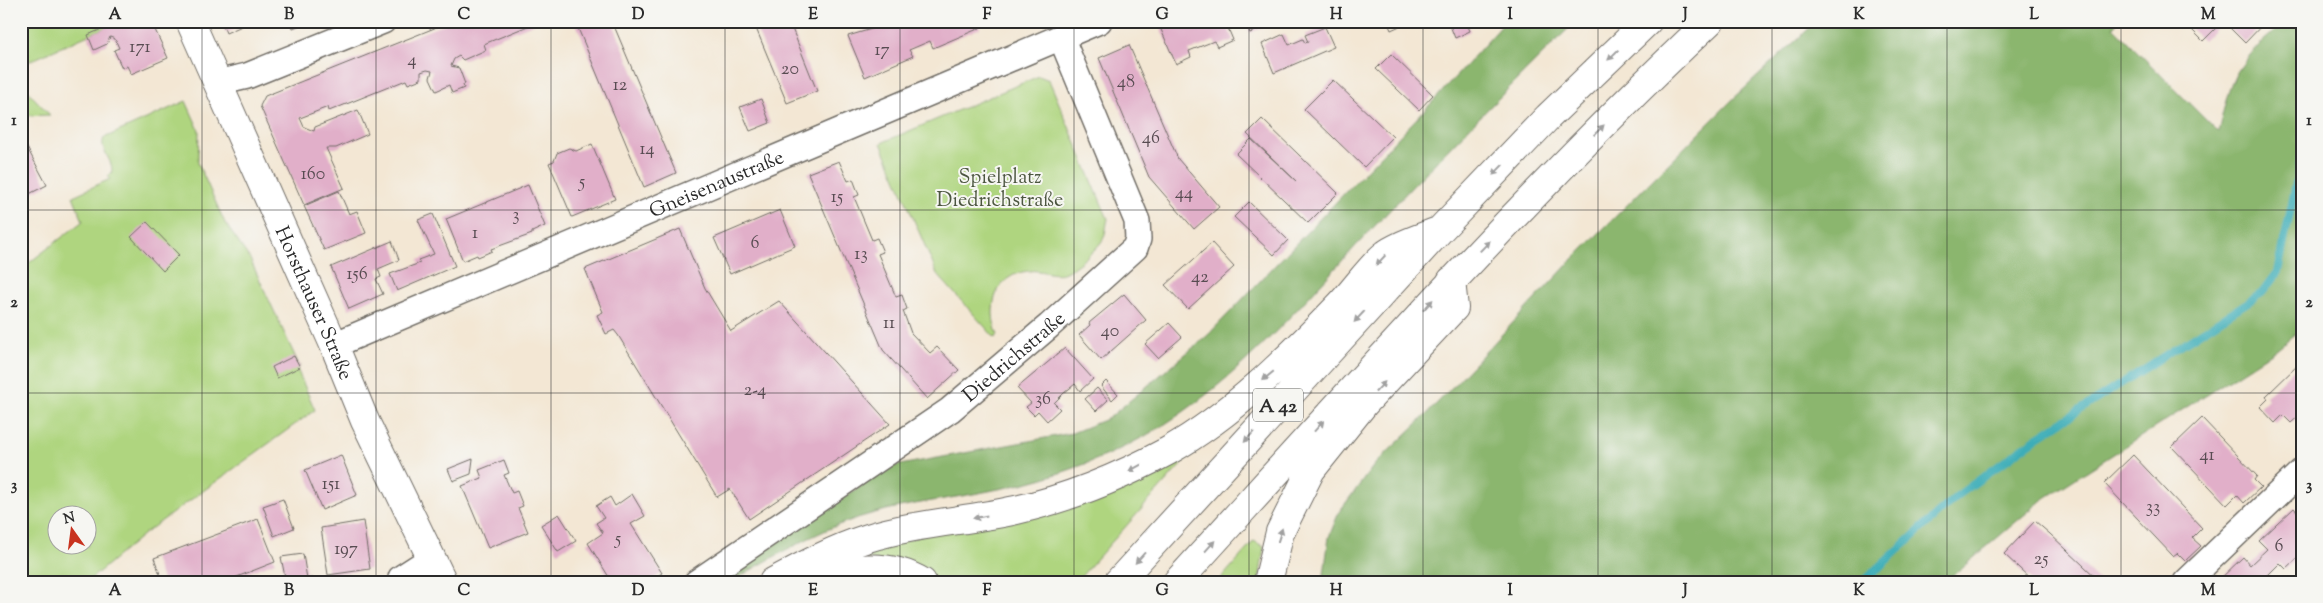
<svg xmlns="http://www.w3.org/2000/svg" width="2323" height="603" viewBox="0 0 2323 603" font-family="'Sorts Mill Goudy',serif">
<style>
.green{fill:#afd57f;stroke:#6d8055;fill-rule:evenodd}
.forest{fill:#8bb66e;stroke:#5b704c}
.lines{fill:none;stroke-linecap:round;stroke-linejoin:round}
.stream{stroke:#3dadb8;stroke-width:8}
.building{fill:#e1afc9}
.minor-casing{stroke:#716d66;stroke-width:28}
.secondary-casing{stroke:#716d66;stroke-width:30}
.motorway-casing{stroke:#716d66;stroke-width:30}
.minor{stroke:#fff;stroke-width:25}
.secondary{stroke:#fff;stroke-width:28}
.motorway{stroke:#fff;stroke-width:28}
.oneway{fill:#a0a0a0}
.grid{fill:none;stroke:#2b2b2b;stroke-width:1;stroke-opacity:0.55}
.labels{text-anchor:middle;stroke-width:4;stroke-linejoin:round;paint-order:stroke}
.number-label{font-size:18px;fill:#584c52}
.shield{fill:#f6f6f2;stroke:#686867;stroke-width:1}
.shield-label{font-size:19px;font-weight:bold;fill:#2b2b2b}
.park-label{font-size:20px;fill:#4c5640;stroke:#f6f6f2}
.street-label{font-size:20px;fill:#2b2b2b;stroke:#f6f6f2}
.neatline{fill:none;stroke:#2b2b2b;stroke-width:2}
.grid-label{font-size:16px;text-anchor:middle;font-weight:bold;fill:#2b2b2b}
</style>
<rect width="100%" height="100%" fill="#f6f6f2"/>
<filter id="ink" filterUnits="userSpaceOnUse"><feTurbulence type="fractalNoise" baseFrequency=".02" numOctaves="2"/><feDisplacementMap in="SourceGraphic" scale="10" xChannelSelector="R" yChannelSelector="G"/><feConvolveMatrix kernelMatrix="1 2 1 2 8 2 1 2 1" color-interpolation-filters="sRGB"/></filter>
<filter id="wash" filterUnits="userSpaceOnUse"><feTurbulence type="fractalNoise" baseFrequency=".0096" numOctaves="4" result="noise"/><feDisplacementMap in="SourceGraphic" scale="20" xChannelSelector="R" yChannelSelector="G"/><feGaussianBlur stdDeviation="1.12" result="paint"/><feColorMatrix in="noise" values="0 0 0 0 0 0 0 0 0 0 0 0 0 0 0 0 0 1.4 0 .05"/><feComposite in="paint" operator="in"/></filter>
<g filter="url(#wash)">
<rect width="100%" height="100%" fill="#f3e7d4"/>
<path class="green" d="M21 21H120L21 65Z
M1039 76 1049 80 1108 219C1106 225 1106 236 1102 241 1096 250 1073 270 1063 273 1052 276 1040 269 1029 271 995 274 986 308 998 335L995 338 937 274 881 143Z
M21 84 50 115 23 116Z
M186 101 199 130 198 163 225 223 250 259 300 367 297 369 315 410 145 533 87 582H21V269L83 221 73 196 110 179 108 176 111 174C116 162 98 150 104 138ZM58 516H88V546H58Z
M1186 453 1189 456 1076 582H938L926 574 856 556Z
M1254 541 1264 547 1259 582H1218Z"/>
<path class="forest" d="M1506 21H1576C1506 90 1437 160 1370 231 1296 309 1227 396 1128 445 1085 467 1037 482 989 491 950 499 910 503 871 514 820 528 776 556 730 582H718L889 467 1072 433 1109 418 1207 336 1439 95Z
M1817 21H2118L2113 27 2218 132C2223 114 2226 94 2235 76 2243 60 2273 28 2290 22 2293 21 2298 21 2302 21V328L2274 351 2042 500 1945 582H1323L1329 537 1339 512 1375 464 1425 416 1572 260 1730 102Z"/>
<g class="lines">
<path class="stream" d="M1863 582 1957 496 2038 437 2262 293 2278 272 2302 154"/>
</g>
<g id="blocks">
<path class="building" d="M120 21H151L168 58 131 74 127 66 122 68 114 50 119 48 115 39 110 37 107 44 94 50 88 35Z
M221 21H253L226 33Z
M290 21H311L293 28Z
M452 21H540L484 44 486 50 463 60 459 56 454 59 451 66 459 68 465 84 463 85 464 88 452 93 449 85 436 91 430 78 432 71 427 70 421 72V79L408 84 406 80 329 111 328 107 300 118 304 127 314 131 315 127 358 110 368 134 336 148H326L344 188 304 205 260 106 265 96Z
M575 21H612L676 173 644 187Z
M753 21H789L817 91 787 103Z
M883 21H978L980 28 933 48 930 41 909 50 913 56 865 77 848 36 875 28 874 25Z
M1167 21H1225L1233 40 1217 47 1214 41 1189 51 1191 57 1176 64 1159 25Z
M1245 21H1264L1266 26 1250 33Z
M1387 21H1411L1391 30Z
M1452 21H1466L1470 31 1455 38 1449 23Z
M2183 21H2266L2245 43 2223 21 2203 41Z
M1325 27 1334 47 1274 73 1262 44 1284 34 1289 45 1303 39 1305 43 1308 42 1305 35Z
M1129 45 1178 159 1219 207 1194 229 1149 177 1099 58Z
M1391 54 1433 95 1419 110 1376 69Z
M1333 80 1393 137 1364 167 1304 109Z
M761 99 770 123 750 131 740 107Z
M1262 119 1338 193 1308 223 1236 154 1251 139 1296 181 1247 134Z
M25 144 47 185 21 198V146Z
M592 144 615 199 572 217 549 163 554 161 557 153 569 148 576 151Z
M839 161 848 181 853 179 859 195 854 197 872 240 877 238 883 252 878 254 896 297 902 295 907 309 903 311 911 333 930 353 937 347 959 370 927 399 883 350 808 173Z
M528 185 545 226 532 232V234L491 249 492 251 478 257 477 255 463 261 446 219Z
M339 191 349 214 357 211 366 233 324 250 304 206Z
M1249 202 1288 240 1274 255 1234 217Z
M780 210 795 246 730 274 714 238Z
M433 214 455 266 397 291 390 274 420 263 418 260 434 254 418 220Z
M147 222 179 255 163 271 131 237Z
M680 229 705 288 731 331 779 301 890 424 749 519 730 489 717 497 618 335 614 330 606 334 597 315 603 312 585 269Z
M392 241 399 260 378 269 381 277 376 279 383 294 349 309 331 267Z
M1212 243 1234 267 1188 309 1165 285Z
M1124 294 1146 320 1101 360 1079 335 1090 325 1089 323Z
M1169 323 1182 337 1158 358 1145 344Z
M1065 348 1093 379 1080 391 1075 384 1064 393 1054 403 1060 409 1047 421 1038 411 1034 415 1026 407 1031 403 1017 388Z
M294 356 300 367 277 378 272 367Z
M2300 363 2302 365V413L2291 423 2283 415 2275 423 2260 407 2268 399 2266 396Z
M1106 381 1118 394 1112 400 1101 386Z
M1097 388 1108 400 1096 411 1085 399Z
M2202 418 2257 476 2254 480 2261 487 2244 503 2237 495 2227 505 2172 447Z
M341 455 357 495 322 510 305 470Z
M2133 455 2202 528 2192 538 2201 546 2185 561 2177 553 2173 556 2104 483Z
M473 459 471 474 453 481 448 469Z
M504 460 509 473 504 475 512 493 517 491 523 506 518 508 528 532 488 548 462 486 482 478 479 470Z
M632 494 645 516 631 524 662 573 649 582H612L588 543 603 533 596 523 604 518 596 506 610 497 615 506Z
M283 499 294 528 274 536 263 506Z
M2294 508 2302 517V554L2286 569 2280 563 2264 579 2266 582H2217L2243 557 2250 565 2267 549 2259 541Z
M559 514 576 541 558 552 541 525Z
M258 519 275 562 224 582H163L154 558Z
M363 521 370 569 328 575 321 528Z
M2035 521 2050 534 2101 582H2034L2004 554Z
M303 554 307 579 312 578V582H286L281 557Z"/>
</g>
</g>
<g filter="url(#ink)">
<use href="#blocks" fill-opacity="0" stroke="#716d66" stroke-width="1"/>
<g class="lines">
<g class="minor-casing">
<g id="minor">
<path d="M217 83 247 76 383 21"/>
<path id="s1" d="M334 345 1099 21"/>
<path d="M401 582V578L432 558"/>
<path id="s2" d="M697 582 950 410 1049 326 1135 248 1138 239 1137 221 1061 37"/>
<path d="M2186 582 2302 471"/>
</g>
</g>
<g class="secondary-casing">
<g id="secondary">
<path id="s3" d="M190 21 334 345 365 421 443 582"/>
</g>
</g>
<g class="motorway-casing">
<path id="motorway" d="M773 582C804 565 834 549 868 538 916 523 967 521 1016 510 1070 498 1120 477 1168 451 1233 414 1288 359 1339 306 1353 292 1372 264 1386 254 1399 244 1424 237 1440 230
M813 582C847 567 888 561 922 582
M1118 582 1440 230 1548 117 1648 21
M1177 582C1351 391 1522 198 1710 21
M1268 582 1280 532 1311 470 1364 404 1454 308 1451 281"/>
</g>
<use href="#minor" class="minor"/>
<use href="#secondary" class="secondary"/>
<use href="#motorway" class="motorway"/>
</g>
<defs><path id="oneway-solid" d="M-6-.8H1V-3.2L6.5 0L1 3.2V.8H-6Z" transform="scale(1.25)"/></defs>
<g class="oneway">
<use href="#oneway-solid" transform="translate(1613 55) rotate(136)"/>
<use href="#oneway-solid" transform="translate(1599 130) rotate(-45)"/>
<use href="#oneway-solid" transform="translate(1498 170) rotate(134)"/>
<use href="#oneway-solid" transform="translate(1485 246) rotate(-46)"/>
<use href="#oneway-solid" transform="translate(1381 260) rotate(133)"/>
<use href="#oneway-solid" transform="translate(1428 305) rotate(-48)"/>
<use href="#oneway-solid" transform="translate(1359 317) rotate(133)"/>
<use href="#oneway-solid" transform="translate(1268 376) rotate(140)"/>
<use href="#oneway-solid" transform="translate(1380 387) rotate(-47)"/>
<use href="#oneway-solid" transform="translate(1319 426) rotate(-48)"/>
<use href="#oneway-solid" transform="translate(1249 437) rotate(132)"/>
<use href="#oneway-solid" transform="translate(1135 468) rotate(152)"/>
<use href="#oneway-solid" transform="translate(980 517) rotate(169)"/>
<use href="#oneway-solid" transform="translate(1280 535) rotate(-72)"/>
<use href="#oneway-solid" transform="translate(1210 546) rotate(-48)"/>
<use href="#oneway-solid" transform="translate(1140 558) rotate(132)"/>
</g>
</g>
<path class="grid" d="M202 21V582M376 21V582M551 21V582M725 21V582M900 21V582M1074 21V582M1249 21V582M1423 21V582M1598 21V582M1772 21V582M1947 21V582M2121 21V582M21 210H2302M21 393H2302"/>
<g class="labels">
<g class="number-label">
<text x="140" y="52">171</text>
<text x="882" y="55">17</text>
<text x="412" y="65">4</text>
<text x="790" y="74">20</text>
<text x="1126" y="87">48</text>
<text x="620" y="90">12</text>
<text x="1151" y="143">46</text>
<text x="647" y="154">14</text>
<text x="313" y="179">160</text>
<text x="582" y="187">5</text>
<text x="1184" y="198">44</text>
<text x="837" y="202">15</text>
<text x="516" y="220">3</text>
<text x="475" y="238">1</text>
<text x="755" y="248">6</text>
<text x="861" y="259">13</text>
<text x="357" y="279">156</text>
<text x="1200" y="282">42</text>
<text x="889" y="328">11</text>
<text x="1110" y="336">40</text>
<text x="755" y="395">2-4</text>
<text x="1043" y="404">36</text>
<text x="2207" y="460">41</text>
<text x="331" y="489">151</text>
<text x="2153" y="512">33</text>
<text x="618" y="544">5</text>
<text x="2279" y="551">6</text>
<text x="346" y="554">197</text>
<text x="2041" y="564">25</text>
</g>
<rect class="shield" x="1253" y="388.5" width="50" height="33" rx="4"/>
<g class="shield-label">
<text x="1278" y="412">A 42</text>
</g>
<g class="park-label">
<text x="1000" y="183">Spielplatz<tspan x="1000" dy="23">Diedrichstraße</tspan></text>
</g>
<g class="street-label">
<text dy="7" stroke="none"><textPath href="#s1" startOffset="415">Gneisenaustraße</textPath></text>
<text dy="7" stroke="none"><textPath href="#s3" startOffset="308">Horsthauser Straße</textPath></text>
<text dy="7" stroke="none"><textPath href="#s2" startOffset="389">Diedrichstraße</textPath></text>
</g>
</g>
<rect width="2323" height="603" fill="none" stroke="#f6f6f2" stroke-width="55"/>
<g transform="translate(72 530) rotate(346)"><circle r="24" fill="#f6f6f2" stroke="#a5a5a2"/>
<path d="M0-4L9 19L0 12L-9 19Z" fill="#c8321e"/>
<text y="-8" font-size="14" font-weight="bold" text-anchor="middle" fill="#2b2b2b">N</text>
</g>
<rect x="28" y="28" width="2268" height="548" class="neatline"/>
<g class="grid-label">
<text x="115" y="19">A</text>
<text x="289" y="19">B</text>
<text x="464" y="19">C</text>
<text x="638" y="19">D</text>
<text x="813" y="19">E</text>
<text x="987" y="19">F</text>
<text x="1162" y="19">G</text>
<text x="1336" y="19">H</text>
<text x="1510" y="19">I</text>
<text x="1685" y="19">J</text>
<text x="1859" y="19">K</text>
<text x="2034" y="19">L</text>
<text x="2208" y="19">M</text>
<text x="14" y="125">1</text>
<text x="2309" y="125">1</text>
<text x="14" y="307">2</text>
<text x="2309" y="307">2</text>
<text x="14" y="490">3</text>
<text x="2309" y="490">3</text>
<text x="115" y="595">A</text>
<text x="289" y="595">B</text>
<text x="464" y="595">C</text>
<text x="638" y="595">D</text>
<text x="813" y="595">E</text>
<text x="987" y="595">F</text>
<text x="1162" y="595">G</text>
<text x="1336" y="595">H</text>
<text x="1510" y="595">I</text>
<text x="1685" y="595">J</text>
<text x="1859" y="595">K</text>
<text x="2034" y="595">L</text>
<text x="2208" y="595">M</text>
</g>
</svg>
